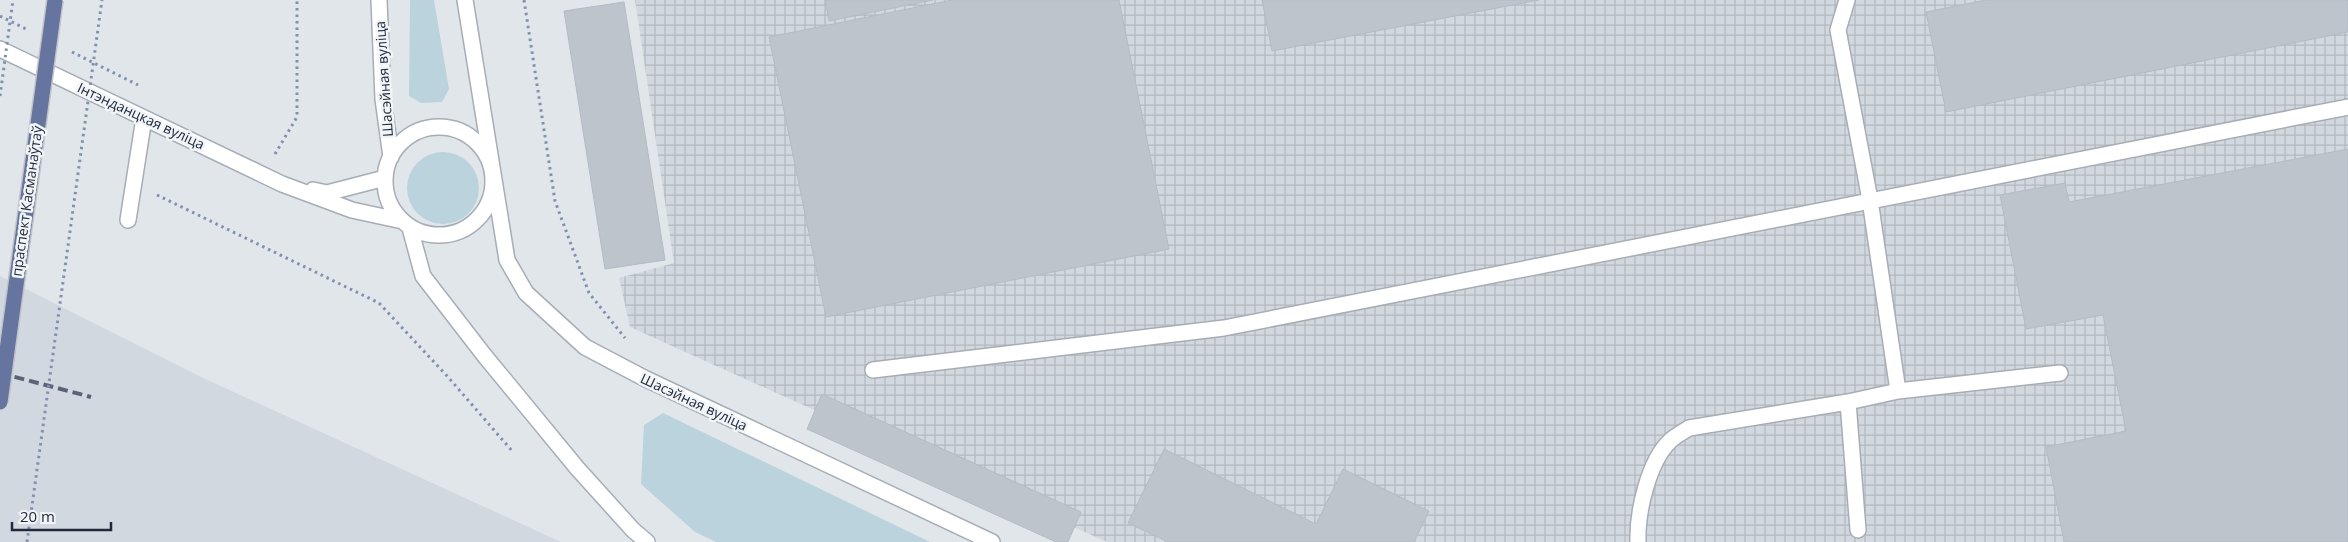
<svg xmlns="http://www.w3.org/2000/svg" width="2348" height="542" viewBox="0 0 2348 542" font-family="'Open Sans',sans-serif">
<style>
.built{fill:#d2d8df}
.industrial{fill:url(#industrial-grid)}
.grass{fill:#bad3dc}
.building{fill:#bdc4cc;stroke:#b3bbc5}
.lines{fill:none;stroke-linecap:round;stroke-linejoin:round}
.minor-casing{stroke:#a7adb6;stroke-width:18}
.path{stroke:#8190af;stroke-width:3;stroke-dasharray:2.5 4;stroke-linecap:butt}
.minor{stroke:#fff;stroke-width:15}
.rail{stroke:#5c6377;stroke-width:4;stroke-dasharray:10 5;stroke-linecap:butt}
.major-bridge-casing{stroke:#c1c3c8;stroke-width:18;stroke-linecap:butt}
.path-bridge{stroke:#8190af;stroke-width:3;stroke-dasharray:2.5 4;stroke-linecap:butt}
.major-bridge{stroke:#6675a0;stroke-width:15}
.labels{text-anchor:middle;stroke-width:5;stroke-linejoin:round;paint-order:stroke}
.street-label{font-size:14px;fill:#21293c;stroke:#f1f5f8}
</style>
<defs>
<pattern id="industrial-grid" width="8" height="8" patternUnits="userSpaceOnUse" patternTransform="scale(1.25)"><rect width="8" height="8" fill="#d2d8df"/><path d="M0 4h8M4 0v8" fill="none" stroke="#b4b9c0"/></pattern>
</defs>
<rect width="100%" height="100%" fill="#e1e6eb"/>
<path class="built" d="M0 276 199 376 561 542H0Z"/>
<path class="industrial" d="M635 0H2348V542H1107L630 327 619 278 674 263Z"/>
<path class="grass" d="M410 0H434L449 89 442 102 421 103 409 96Z
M407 188a36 36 0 1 1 72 0a36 36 0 1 1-72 0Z
M663 413 930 542H716L695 532 641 484 644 425Z"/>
<path class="building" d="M825 0H933L829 21Z
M952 0H1119L1169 249 826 317 769 37Z
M1262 0H1539L1272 51Z
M1986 0H2348V32L1946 112 1926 12Z
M624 2 665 260 605 269 564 11Z
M2348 149V542H2064L2046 447 2126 431 2103 315 2026 329 2000 195 2065 183 2069 202Z
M822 394 1081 512 1068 542H1056L807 429Z
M1164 449 1316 524 1343 469 1429 511 1414 542H1168L1128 523Z"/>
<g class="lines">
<g class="minor-casing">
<path id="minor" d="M379 0 383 99 391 157
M465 0 507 260 526 293 585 347 644 378 992 542
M1847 0 1838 30 1870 200 1898 391
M0 49 282 184 352 210 398 220
M385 181a54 54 0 1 1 108 0a54 54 0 1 1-108 0Z
M313 190 327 193 385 178
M128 220 144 118
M410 228 423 276 484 355 577 468 633 530 647 542
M873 370 1224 328 2348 107
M1848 402 1858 530
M1638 542C1637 513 1648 462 1670 441 1675 436 1683 432 1689 428L1848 402 1898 391 2060 373"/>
</g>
<path class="path" d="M524 0 555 201 589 293 625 338
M0 16 26 29
M72 52 138 85
M275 154 297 117V0
M157 195 379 303 448 377 513 452"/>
<use href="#minor" class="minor"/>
<path class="rail" d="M0 373 91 397"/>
<g class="major-bridge-casing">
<path id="major-bridge" d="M0 402 55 0"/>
</g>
<path class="path-bridge" d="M0 96 13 0
M27 542 102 0"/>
<use href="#major-bridge" class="major-bridge"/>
</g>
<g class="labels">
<g class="street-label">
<text transform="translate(384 79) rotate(-94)" y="5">Шасэйная вуліца</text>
<text transform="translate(141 116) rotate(25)" y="5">Інтэнданцкая вуліца</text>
<text transform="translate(27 201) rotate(-82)" y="5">праспект Касманаўтаў</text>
<text transform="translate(694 402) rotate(25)" y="5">Шасэйная вуліца</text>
</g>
</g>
<path d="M12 522v8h99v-8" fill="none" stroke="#21293c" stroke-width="2.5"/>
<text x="20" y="522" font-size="15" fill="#21293c" stroke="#f1f5f8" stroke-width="4" paint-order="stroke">20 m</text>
</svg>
